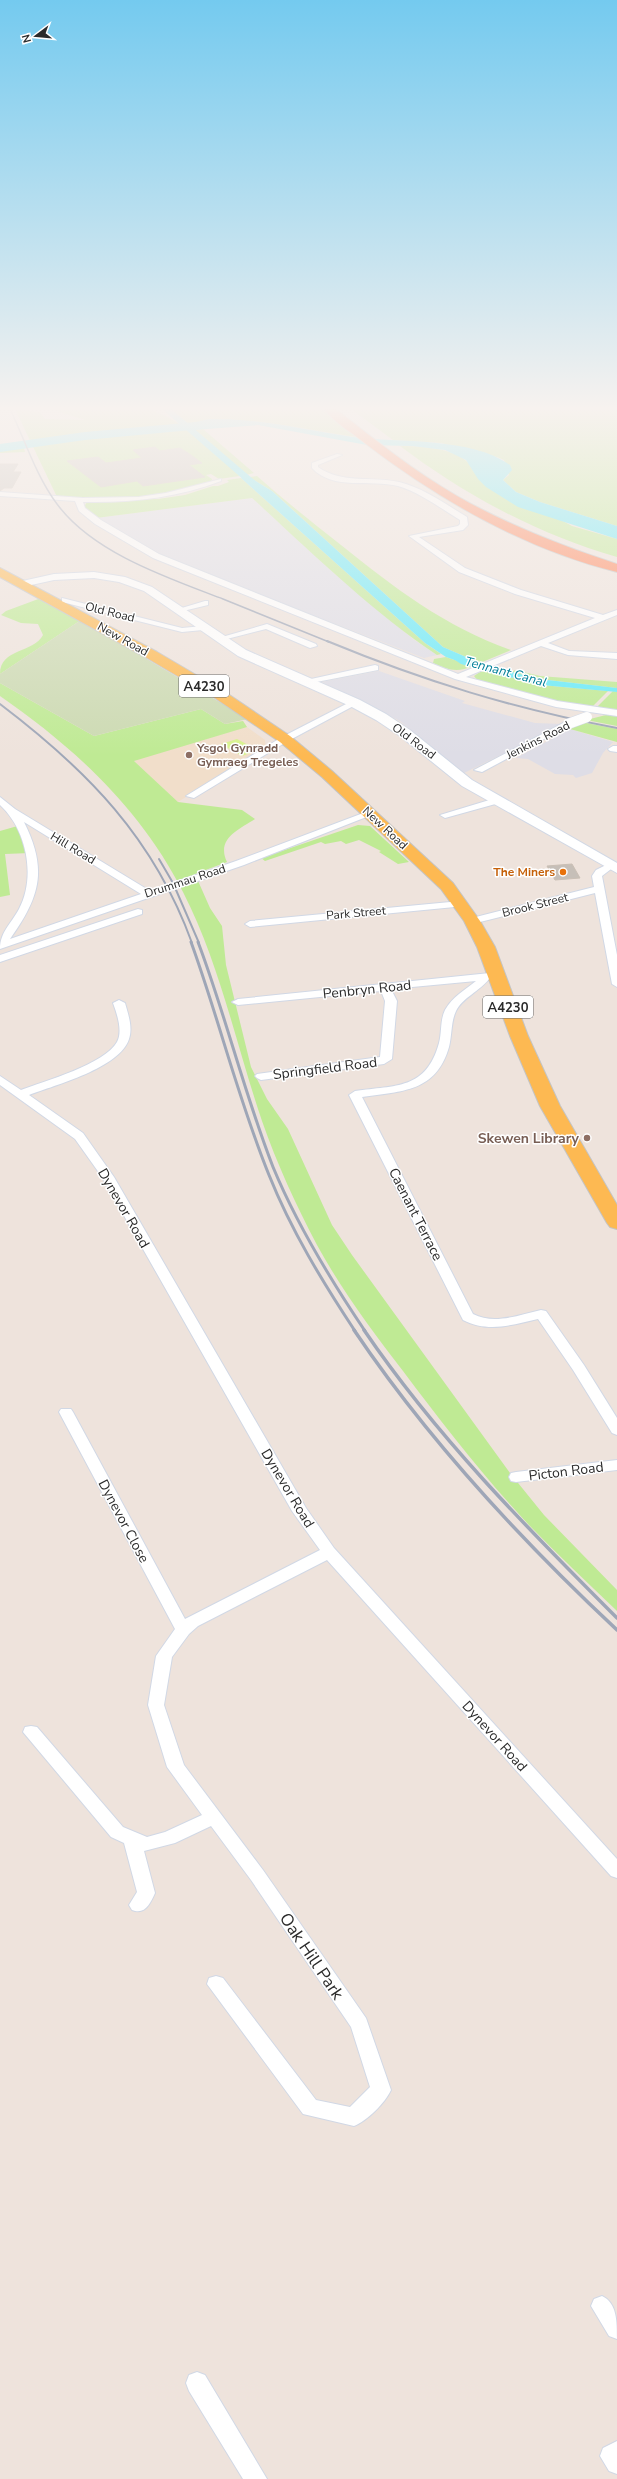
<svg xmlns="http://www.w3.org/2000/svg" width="617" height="2479" viewBox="0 0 617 2479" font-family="'Nunito Sans',sans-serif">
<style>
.industrial{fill:#dedde6}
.education{fill:#f1deca}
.green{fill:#bfea94}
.cemetery{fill:#ccdab2}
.pitch{fill:#d8f28f}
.water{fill:#66ebf9}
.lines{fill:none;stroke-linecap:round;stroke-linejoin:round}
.canal{fill:#66ebf9;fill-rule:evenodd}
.river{fill:#66ebf9;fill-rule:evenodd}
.building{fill:#c6bfb8;stroke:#cabfb5}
.street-casing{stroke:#d1d8e5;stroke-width:2}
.secondary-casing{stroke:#d1d8e5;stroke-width:2}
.primary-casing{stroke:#c4c4c4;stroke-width:2}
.highway-casing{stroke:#c4c4c4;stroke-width:2}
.street{fill:#fff;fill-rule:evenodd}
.secondary{fill:#fff;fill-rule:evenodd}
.primary{fill:#fdb952;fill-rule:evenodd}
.highway{fill:#ff8356;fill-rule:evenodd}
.rail-far3{stroke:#9ea6b7;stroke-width:1.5}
.rail-far2{stroke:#9ea6b7;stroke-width:2}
.rail-far1{stroke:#9ea6b7;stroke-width:3}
.rail{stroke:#9ea6b7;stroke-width:3.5}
.street-bridge-casing{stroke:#d1d8e5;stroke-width:11;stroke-linecap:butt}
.street-bridge{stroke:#fff;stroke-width:10}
.education-dot{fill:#8d6e63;stroke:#fff;stroke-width:1.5}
.food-dot{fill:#e8710a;stroke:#fff;stroke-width:1.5}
.labels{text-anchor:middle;stroke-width:3;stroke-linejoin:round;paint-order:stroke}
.far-street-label{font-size:12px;fill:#2b2b2b;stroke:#fff}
.far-education-label{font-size:12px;font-weight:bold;fill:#785e54;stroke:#fff;text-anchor:start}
.far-food-label{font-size:12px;font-weight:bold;fill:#c56008;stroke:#fff;text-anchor:end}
.far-water-label{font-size:13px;font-style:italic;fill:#03809a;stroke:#fff}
.shield{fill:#fff;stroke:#6b6b6b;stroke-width:1}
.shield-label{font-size:13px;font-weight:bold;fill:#2b2b2b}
.street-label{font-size:14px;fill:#2b2b2b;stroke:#fff}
.education-label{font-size:14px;font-weight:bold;fill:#785e54;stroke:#fff;text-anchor:end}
.near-street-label{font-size:17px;fill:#2b2b2b;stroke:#fff}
</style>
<rect width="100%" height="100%" fill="#eee3dc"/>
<path class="industrial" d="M252 498 335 574 413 639 437 655 424 658 168 559 96 518Z
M379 671 465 701 462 703 535 723 563 724 464 773 400 721 322 682Z
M570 729 613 742 603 753 592 773 576 778 573 775 555 774 528 759 516 758Z"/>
<path class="education" d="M243 721 247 727 265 740 266 748 178 802 134 761 225 724Z"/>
<path class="green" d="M15 409 40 412 45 419 85 420 51 409H149C185 421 212 451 240 476L219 479 211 474 206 475 212 479 211 483C161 503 109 498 57 497Z
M169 409H322L356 437C299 429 244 413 187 424Z
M351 409H617V526L540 502 516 492 503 480 509 475 504 460 497 457 441 443 393 440Z
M203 429 254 473 246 475 194 430Z
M22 441 25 452 0 453V445Z
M400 446C422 446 466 448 474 472L572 526 617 539V557C539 535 465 495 400 446Z
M257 476C284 500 313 523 341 545 393 587 447 628 511 650L480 663 443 647 272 491 249 477Z
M241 478 425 643 441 654 437 655C370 610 311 552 252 498L96 518 84 507 87 502 92 501 158 499 185 495 213 486H218L229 482 227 480Z
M41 598 81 620 0 674C0 648 34 653 43 635L38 624 21 623 1 615 6 611Z
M446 657 472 666C459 673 446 670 433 663L434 659Z
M483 670 541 685 608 691 592 707 566 704 478 681 474 676Z
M515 670 540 676 617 682V688L539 679 510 673Z
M0 683 94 736 201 709 225 724 243 721 247 727 134 761 178 802 242 810 255 819C238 830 216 839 227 862L195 874 210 908 222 926 226 965 251 1067 267 1099 288 1129 332 1225 352 1255 510 1473 544 1515 617 1590V1611C587 1582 557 1554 528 1524 483 1476 442 1423 403 1371 372 1331 341 1289 317 1245 296 1205 277 1164 262 1121 236 1045 220 964 183 892 141 809 75 748 0 696Z
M613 691 617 692V710L596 708Z
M606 715H617V726L586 720Z
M581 722 617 729V742L570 729 571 726Z
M21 825 30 853 5 854 10 895 0 897V831Z
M358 825 370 826 409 862 398 864 379 852 381 851 359 840 346 844 341 841 325 844 321 842 265 861 261 858Z"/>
<path class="cemetery" d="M81 620 248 719 225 724 201 709 94 736 0 683V674Z"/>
<path class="pitch" d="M237 739 258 750 242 756 221 744Z"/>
<path class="water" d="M209 419C259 418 305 430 353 437 399 443 472 437 510 465L512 470 503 480 516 492 540 502 617 526V539L518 507 486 487 478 479 466 460 445 450 412 446 367 445 258 425 194 430 187 424Z
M249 477 272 491 443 647 480 663 472 666 446 657 425 643 241 478Z
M492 667 539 679 617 688V692L541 685 483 670Z"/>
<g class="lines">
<path class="canal" d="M162 409H171L266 490V494H260Z
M454 653 469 660 514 673 516 675 510 678 461 664 449 656Z"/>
<path class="river" d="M229 419 234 420 236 423 234 426 85 440 0 452V444L85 432Z"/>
</g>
<path class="building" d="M155 447 160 451 180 448 188 453 202 463 189 465 205 477 143 486 137 481 101 487 67 461 98 457 106 463 142 458 133 450Z
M0 464H18L13 472H21L12 488H4L0 491Z
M572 864 580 878 555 880 547 866Z"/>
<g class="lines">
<g class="street-casing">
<path id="street" d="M337 454 342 455 318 465V467C342 484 371 476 399 482 424 488 445 504 467 517L468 525 463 530 419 537 465 568 521 590 603 615 617 610V615L548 643 569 651 617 653V659L568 655 541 646 466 677 557 701 617 710V716L556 707 455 679 153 558 95 524 79 511 75 501 0 496V492L83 498 139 497 166 493 221 479V481C176 498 131 503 83 502L85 508 101 520 159 554 458 674 595 618 515 594 459 572 409 536 458 526 460 524V520C440 508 421 493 398 486 370 479 333 491 312 468V463Z
M62 598 182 628 203 626 207 628 203 630 182 632 62 602Z
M205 601H208V605L179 612 175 610Z
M267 624 316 644 317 646 310 648 266 629 219 641 215 639Z
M375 665 378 666V670L306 684 302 681Z
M352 701 359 703 288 741 194 798 186 796 282 737Z
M565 722 572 724 482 772 474 770Z
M613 746H617V752L610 751 608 749Z
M0 797 15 809 150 891 236 861 366 812H372L374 814 244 865 0 949C0 932 11 924 19 909 36 877 27 830 0 805ZM24 822 141 894 10 939C40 897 48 870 24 822Z
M496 798 501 801 499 803 445 818 440 815Z
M610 863 615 866 602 876 617 955V987L612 984 595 893 472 924 467 921 468 919 594 887 592 876 596 870Z
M461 901 466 904 465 906 250 927 245 924 250 921Z
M138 909 142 910V914L0 962V955Z
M490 973 495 976 494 978 489 979C480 991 462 998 456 1011 451 1021 452 1035 449 1047 436 1092 403 1091 362 1097L473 1314C494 1325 519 1315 541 1310L546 1311 584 1365 617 1418V1435L612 1433 573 1370 538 1319C512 1325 488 1333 463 1320L349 1095 355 1091C396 1085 426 1090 439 1043 442 1032 440 1020 445 1010 452 997 465 990 476 981L391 989 397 1001 392 1059 384 1064 261 1080 257 1078 255 1076 257 1074 380 1057 385 1001 381 991 238 1005 232 1002 238 999Z
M119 1000 125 1003C128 1014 133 1027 129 1039 120 1068 55 1085 29 1095L83 1133 114 1177 306 1508 334 1548 617 1859V1878L611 1876 327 1560 198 1626 189 1634 172 1657 164 1705 184 1765 263 1870 366 2018 391 2090C385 2103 367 2121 354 2126L303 2114 207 1984 209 1978 216 1976 223 1978 316 2100 350 2107 370 2087 351 2027 251 1880 211 1826 175 1843 144 1851 155 1893C150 1904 145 1915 132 1910L129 1905 137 1892 124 1843 111 1837 23 1732 25 1727 31 1726 37 1727 123 1827 147 1837 165 1832 202 1815 167 1767 148 1705 156 1656 175 1629 59 1412 61 1409H71L73 1412 185 1619 320 1550 292 1511 102 1177 75 1139 0 1085V1076L21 1090C45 1081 105 1064 117 1042 123 1031 117 1014 113 1003Z
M617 1460V1470L516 1482 511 1481 509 1477 511 1473 516 1472Z
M602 2296C617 2303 617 2321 617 2339L609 2336 591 2306 594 2299Z
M197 2372 205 2375 267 2479H243L189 2391 186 2383 189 2375Z
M617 2441V2474L609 2471 600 2456 603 2448Z"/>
</g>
<g class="secondary-casing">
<path id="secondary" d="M94 572 125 577 152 587 246 650 360 700 386 714 410 730 472 780 617 863V873L462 786 400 736 376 720 350 706 238 656 144 591 119 582 94 578 54 580 22 587 16 584 18 582 54 574Z"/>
</g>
<g class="primary-casing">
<path id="primary" d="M0 568 157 652 225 692 290 736 332 771 453 883 480 921 495 947 528 1036 560 1106 617 1205V1229L610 1227 607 1223 540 1106 510 1036 477 947 464 921 441 889 322 777 280 742 215 698 147 658 0 577Z"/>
</g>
<g class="highway-casing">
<path id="highway" d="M324 409H336C375 440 414 471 457 496 508 525 562 546 617 564V572C525 549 441 501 366 444 353 433 334 423 324 409Z"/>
</g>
<use href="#street" class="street"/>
<use href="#secondary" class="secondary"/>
<use href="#primary" class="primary"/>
<use href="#highway" class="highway"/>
<path class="rail-far3" d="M10 409C25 440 36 476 57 504 93 553 168 578 223 599 258 613 294 628 329 642"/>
<path class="rail-far2" d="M327 641C424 681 514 709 617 728
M0 704C87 770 154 838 192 943
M159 859 173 883 199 943"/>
<path class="rail-far1" d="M191 942C219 1019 238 1099 269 1175 291 1230 322 1281 355 1331
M198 942C226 1016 244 1093 273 1167 297 1225 330 1279 365 1331"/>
<path class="rail" d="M354 1330C428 1440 521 1540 617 1630
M364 1330C436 1436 527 1528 617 1618"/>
<g class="street-bridge-casing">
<path id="street-bridge" d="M568 724 587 717"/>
</g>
<use href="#street-bridge" class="street-bridge"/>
</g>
<linearGradient id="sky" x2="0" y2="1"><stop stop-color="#74caef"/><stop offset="0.54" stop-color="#f7f2ef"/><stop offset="1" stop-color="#f7f2ef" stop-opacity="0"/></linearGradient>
<rect width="617" height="756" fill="url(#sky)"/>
<g class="education-dot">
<circle cx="189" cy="755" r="4"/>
<circle cx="587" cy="1138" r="4"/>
</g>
<circle class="food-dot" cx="563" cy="872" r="4"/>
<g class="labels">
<g class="far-street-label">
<text transform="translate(110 612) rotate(14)" y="4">Old Road</text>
<text transform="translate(123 639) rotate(29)" y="4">New Road</text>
<text transform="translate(538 740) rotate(-27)" y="4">Jenkins Road</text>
<text transform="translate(414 741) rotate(37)" y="4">Old Road</text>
<text transform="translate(385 828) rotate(43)" y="4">New Road</text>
<text transform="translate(73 848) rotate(31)" y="4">Hill Road</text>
<text transform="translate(185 881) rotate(-18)" y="4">Drummau Road</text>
<text transform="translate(535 905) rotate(-14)" y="4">Brook Street</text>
<text transform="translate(356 913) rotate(-5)" y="4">Park Street</text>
</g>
<g class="far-education-label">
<text x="197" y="752">Ysgol Gynradd<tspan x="197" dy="14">Gymraeg Tregeles</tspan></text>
</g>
<g class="far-food-label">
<text x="555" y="876">The Miners</text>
</g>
<g class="far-water-label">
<text transform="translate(506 671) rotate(15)" y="5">Tennant Canal</text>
</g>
<g class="shield">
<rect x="179" y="675" width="50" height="22" rx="3"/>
<rect x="483" y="996" width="50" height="22" rx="3"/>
</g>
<g class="shield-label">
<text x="204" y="691">A4230</text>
<text x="508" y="1012">A4230</text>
</g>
<g class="street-label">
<text transform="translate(367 989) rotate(-6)" y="5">Penbryn Road</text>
<text transform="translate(325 1068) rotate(-7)" y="5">Springfield Road</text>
<text transform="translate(124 1208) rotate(60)" y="5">Dynevor Road</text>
<text transform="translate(416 1214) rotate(63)" y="5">Caenant Terrace</text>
<text transform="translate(566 1471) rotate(-7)" y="5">Picton Road</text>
<text transform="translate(288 1488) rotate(59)" y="5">Dynevor Road</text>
<text transform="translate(124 1521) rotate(62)" y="5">Dynevor Close</text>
<text transform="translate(495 1736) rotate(48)" y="5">Dynevor Road</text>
</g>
<g class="education-label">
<text x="579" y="1143">Skewen Library</text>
</g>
<g class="near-street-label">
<text transform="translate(312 1956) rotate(56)" y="6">Oak Hill Park</text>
</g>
</g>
<g transform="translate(36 36) rotate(254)" stroke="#ffffff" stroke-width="3" paint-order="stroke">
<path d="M0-3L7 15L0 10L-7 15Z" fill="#2b2b2b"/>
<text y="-6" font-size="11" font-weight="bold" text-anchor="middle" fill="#2b2b2b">N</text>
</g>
</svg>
